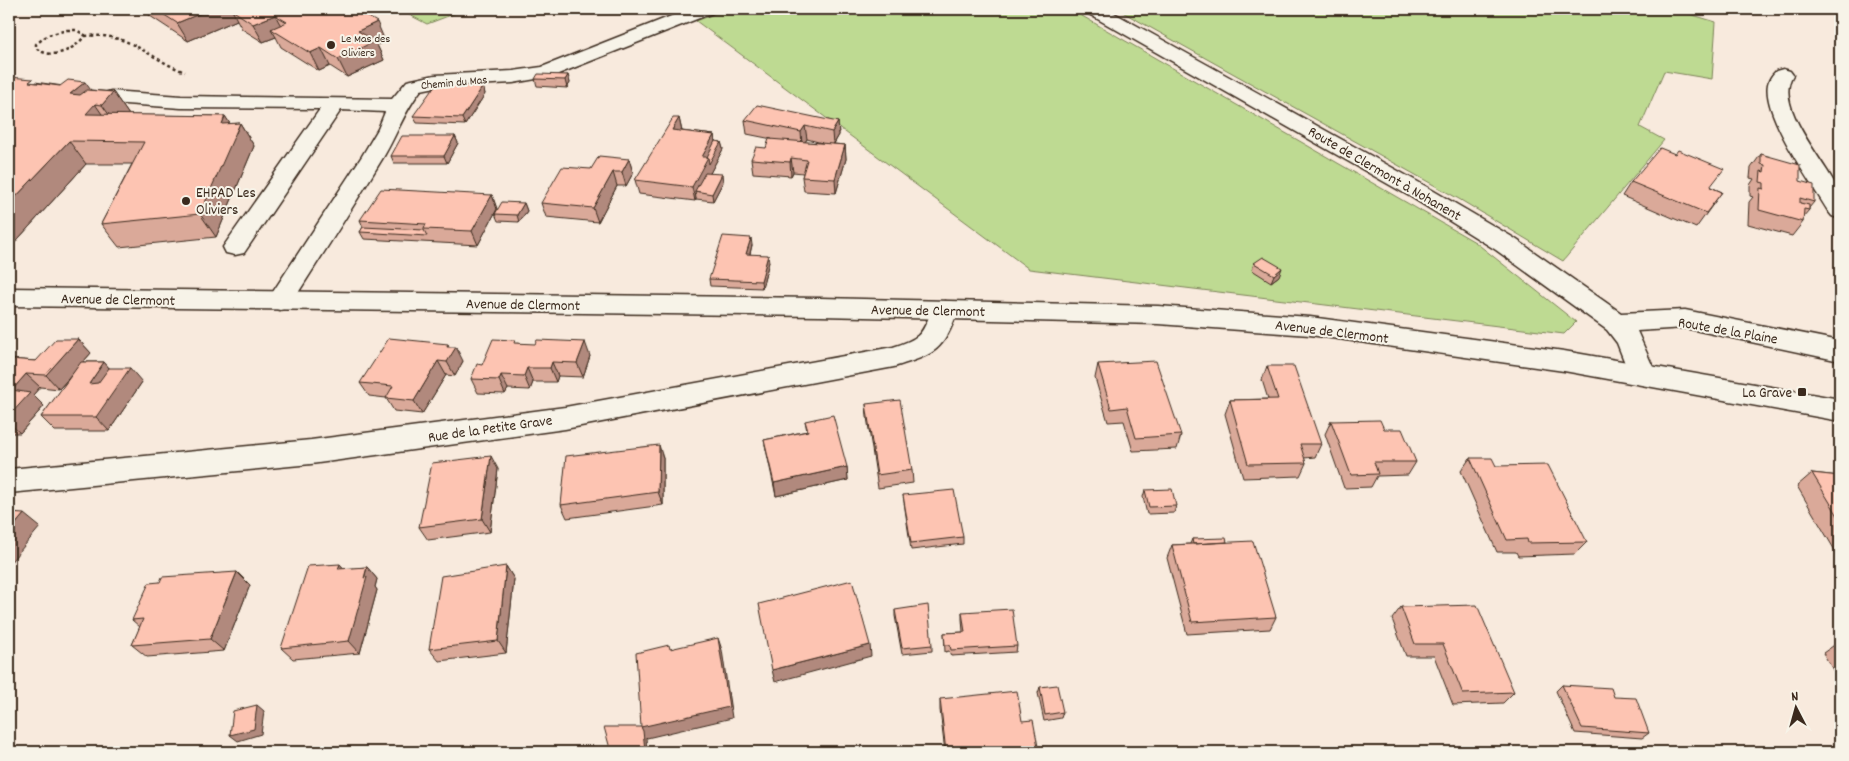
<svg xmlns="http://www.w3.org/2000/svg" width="1849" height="761" viewBox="0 0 1849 761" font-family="Dekko,sans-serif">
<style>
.green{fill:#beda92;stroke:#7c8258}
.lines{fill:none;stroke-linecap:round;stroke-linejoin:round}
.minor-casing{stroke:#3b2a1e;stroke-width:3}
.major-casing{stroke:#3b2a1e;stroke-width:3}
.path{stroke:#3b2a1e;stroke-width:2.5;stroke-dasharray:3 3;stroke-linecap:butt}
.minor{fill:#f7f3e8;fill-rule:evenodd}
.major{fill:#f7f3e8;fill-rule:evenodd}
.wall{fill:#daa999;stroke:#3b2a1e;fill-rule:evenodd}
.shaded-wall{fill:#b1897d;stroke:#3b2a1e}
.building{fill:#fdc4b2;stroke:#3b2a1e}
.poi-dot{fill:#3b2a1e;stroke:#f7f3e8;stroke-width:2}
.labels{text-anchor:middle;stroke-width:4;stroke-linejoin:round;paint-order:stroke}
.far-poi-label{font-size:12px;fill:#3b2a1e;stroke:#f7f3e8;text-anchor:start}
.far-street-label{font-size:12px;fill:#3b2a1e;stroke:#f7f3e8}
.street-label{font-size:15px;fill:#3b2a1e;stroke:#f7f3e8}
.poi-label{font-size:15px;fill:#3b2a1e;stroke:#f7f3e8;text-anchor:start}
</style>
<rect width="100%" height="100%" fill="#f8eadd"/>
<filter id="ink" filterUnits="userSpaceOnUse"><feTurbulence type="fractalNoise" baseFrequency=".02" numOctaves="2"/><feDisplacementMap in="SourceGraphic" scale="10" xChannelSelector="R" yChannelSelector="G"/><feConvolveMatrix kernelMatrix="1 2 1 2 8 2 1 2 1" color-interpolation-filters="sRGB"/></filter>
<g filter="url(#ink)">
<path class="green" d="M398 9H467L427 24Z
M727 9H1070L1475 242 1576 322 1564 334 1029 269 696 21Z
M1117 9H1673L1716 22 1712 79 1664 71 1640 127 1664 140 1563 261 1459 199Z"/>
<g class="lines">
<g class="minor-casing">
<path id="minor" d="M689 9H714L712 13 553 76 513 83 435 87 421 90C405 110 397 134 384 156 353 207 321 257 289 307L280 310 271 307 267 301 362 156 378 129 385 112 341 110 244 253 235 255 226 253 223 247 320 109 181 108 111 103 104 101 101 97 104 93 111 91 181 96 392 99 407 81 435 75 513 71 542 67Z
M1085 9H1107L1427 187 1514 238 1621 313 1685 310 1840 341V361L1685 328 1637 331 1656 374 1652 381 1642 384 1632 381 1617 343 1607 330 1496 250 1411 197 1087 13Z
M1783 69 1790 71 1793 75C1772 106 1828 164 1839 192 1842 199 1840 211 1840 219L1832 216 1828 211C1812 184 1762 115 1768 84 1769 79 1773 74 1776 71Z
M945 301 954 304 958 310C943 352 935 354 894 367L565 429 311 464 9 493V469L311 440 565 407 893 347C928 336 920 331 936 304Z"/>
</g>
<g class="major-casing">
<path id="major" d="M9 288 821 298 1158 306 1310 317 1564 351 1840 399V421L1564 371 1310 335 1158 324 821 316 9 306Z"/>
</g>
<path class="path" d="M67 30H76L85 35C76 50 51 61 36 48V44L48 35Z
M85 36C131 32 147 58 185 72"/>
<use href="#minor" class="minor"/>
<use href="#major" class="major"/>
</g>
<path class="wall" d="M145 9H354L385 41 377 45 384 60 347 77 330 66 319 71 281 47 276 37 263 42 242 29 237 20 188 41 150 16Z
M568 75 570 83 567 88 537 86 535 79Z
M35 82 91 90 113 92 129 115 225 116 230 124 240 123 254 146 216 237 119 247 101 224 132 164H86L9 249Z
M483 86 485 94 465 125 417 123 413 116Z
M1840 93V112L1837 111 1836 106 1840 101 1839 95Z
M679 118 682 131 714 135 715 141 721 142 723 149 710 173 723 182 713 201 696 199 695 201 639 194 635 180Z
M745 120 838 122 839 135 834 144 845 145 846 159 836 193 804 191 802 177 803 173 793 172 791 176 753 173 751 159 766 148 772 139 747 134ZM807 139 822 143 805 142Z
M455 136 458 143 447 163H394L391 156Z
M1675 154 1711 187 1722 192 1696 228 1622 196 1631 182Z
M1761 154 1800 181 1814 202 1809 208V210L1803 217V222L1792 236 1748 224 1749 202 1753 197 1750 196V185L1754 179 1750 178 1751 168Z
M629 159 633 173 626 186H617L598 222 546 217 541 203 591 169Z
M492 195 497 209 478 245 364 239 360 232 363 227 360 220Z
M524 203 527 211 519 222 498 221 495 214Z
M752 245 750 254 769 262 762 288 710 286 709 279Z
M1254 263 1279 276 1271 282 1252 270Z
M78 339 91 353 83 362H104L109 368 142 382 109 431H55L41 417 73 374 59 389 40 387 33 395 44 406 20 433H9V359L36 361Z
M517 343 590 356 583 377 558 376 556 382H533L530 390 508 389 505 394 478 393 471 379 482 365Z
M449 347 463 361 455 376 446 375 422 414 394 411 386 398 369 396 360 383Z
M1098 364 1181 435 1177 449 1133 451 1124 421 1108 422 1095 378Z
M1267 366 1321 444 1315 457 1304 458 1306 463 1300 476 1243 478 1225 414 1230 400 1268 399 1262 380Z
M866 404 912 470 913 483 878 488 867 417Z
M805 421 847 467 848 480 776 496 764 440 807 431Z
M1331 421 1384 429 1416 462 1408 475 1377 476 1371 487 1344 488 1325 434Z
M663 458V505L567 518 561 505Z
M1470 458 1496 466 1587 542 1575 554 1518 556 1516 552H1497L1461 471Z
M498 469 490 532 428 540 419 527Z
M1812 473 1840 476V559L1797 486Z
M1145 490 1176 506 1174 513 1147 514 1143 497Z
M903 495 963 537V544L911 550 904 502Z
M1192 539 1227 542 1276 617 1270 629 1187 634 1167 558 1172 545 1190 544Z
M340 564 344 569 367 567 377 579 375 587 377 590 360 653 293 659 281 648Z
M506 566 514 579 506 653 439 661 429 649Z
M237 572 250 585 224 651 147 657 132 645 140 627 132 620Z
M1401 607 1514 692 1503 703 1453 705 1434 656H1406L1392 619Z
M895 610 932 645V651L902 654 895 616Z
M962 612 1017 646 1016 652 951 656 949 651 945 652 944 633 963 632 962 619Z
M1840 641V682L1823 653Z
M1562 685 1614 697 1649 733 1642 738 1575 733 1556 691Z
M1040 687 1063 712 1061 718 1044 721 1038 693Z
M940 699 1039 752H945L940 710Z"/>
<path class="shaded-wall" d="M211 9H241L232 10 237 20 188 41 177 23Z
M275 15 285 33 271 29 276 37 263 42 253 24Z
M377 22 385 41 377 45 384 60 347 77 338 59 358 31Z
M321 48 330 66 319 71 310 53Z
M568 75 570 83 567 88 565 80Z
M85 82 101 104H95L111 127 102 137 70 94Z
M483 86 485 94 465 125 462 118Z
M113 92 129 115 118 127 102 105Z
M225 116 236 133 240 123 254 146 216 237 200 214 222 124Z
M679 118 682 132 672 130Z
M838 122 839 135 833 145 832 132Z
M805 126 807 139 802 146 801 132Z
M714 135 716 149 721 142 723 149 700 192 695 191 696 199 695 201 692 187 702 157Z
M455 136 458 143 447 163 444 156Z
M69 141 86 164 9 249V204Z
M845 145 846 159 836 193 835 179Z
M791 158 793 172 791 176 790 162Z
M629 159 633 173 626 186 622 172Z
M613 172 617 186 598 222 593 208Z
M722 174 723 182 713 201 712 194Z
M492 195 497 209 478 245 472 231Z
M524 203 527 211 519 222 517 215Z
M751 238 752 245 748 261 746 254Z
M768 255 769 262 762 288 761 281Z
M1282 268 1279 276 1271 282 1274 275Z
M78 339 91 353 59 389 46 375Z
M585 342 590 356 583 377 577 363Z
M448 344 452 353 456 347 463 361 455 376 447 362V347Z
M438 361 446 375 422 414 414 401Z
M104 362 115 375 130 368 142 382 109 431 96 417 89 384Z
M552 362 558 376 556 382 550 368Z
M527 368 533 382 530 390 524 376Z
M26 374 40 387 33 395 44 406 20 433 9 423V416L12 390Z
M501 375 508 389 505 394 499 380Z
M659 445 663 458V505L658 492Z
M491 456 498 469 490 532 482 519Z
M847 467 848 480 776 496 774 483Z
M24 514 40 527 9 564V532Z
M340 564 350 576 338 569Z
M506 566 514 579 506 653 498 641Z
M367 567 377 579 375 587 377 590 360 653 349 641Z
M237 572 250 585 224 651 210 639Z
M718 638 722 650 732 718 647 738 646 737 647 752 645 750 641 727Z
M870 645 871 656 775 682 772 670Z
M257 705 264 711 261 734 238 741 230 735Z"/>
<path class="building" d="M155 9H211L177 23Z
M236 9H354L377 22 358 31 375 41 338 59 321 48 310 53 271 29 287 22 275 15 253 24 232 10Z
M538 74 568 75 565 80 535 79Z
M9 77 33 79 29 82 60 86 68 80 85 82 70 94 80 95 87 90 113 92 102 105 95 104 86 114 225 116 222 124 240 123 200 214 101 224 144 142 69 141 9 204Z
M436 84 483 86 462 118 413 116Z
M757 105 838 122 832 132 805 126 801 132 745 120Z
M673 118H679L672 130 714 135 702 157H708L692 187 635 180Z
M402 136H455L444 156H391Z
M769 139 845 145 835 179 802 177 807 160 791 158 790 162 751 159 756 147 766 148Z
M715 141 721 142 709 164 708 157H707Z
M1660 148 1675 154 1678 150 1724 169 1710 187 1722 192 1706 213 1631 182Z
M1761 154 1800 165V181L1814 185V202L1800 198V203L1809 205V210L1804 209 1803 222 1759 210 1760 188 1764 189V183L1760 182 1761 171 1764 172 1765 165 1761 164Z
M599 156 629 159 622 172H613L593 208 541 203 562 167 591 169Z
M705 173 722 174 712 194 695 191Z
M381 189 492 195 472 231 424 229 426 224 360 220Z
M502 202 524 203 517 215 495 214Z
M363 227 424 230 427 236 360 232Z
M723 236 751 238 746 254 768 255 761 281 709 279Z
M1263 257 1282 268 1274 275 1254 263Z
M389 338 448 344 447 347H456L447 362 438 361 414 401 386 398 393 386 360 383Z
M56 339H78L46 375 26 374 12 390 30 393 9 416V359L36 361Z
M493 339 515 340 514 343 535 344 537 340 585 342 577 363 552 362 550 368H527L524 376 501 375 499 380 471 379 477 364 482 365Z
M1156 361 1181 435 1136 438 1127 407 1111 409 1098 364Z
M81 362H104L89 384 98 383 109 368H130L96 417H41Z
M1267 366H1294L1321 444H1300L1306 463 1248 464 1230 400 1278 399Z
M900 400 912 470 877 475 866 404Z
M833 415 847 467 774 483 764 440 808 431 805 421Z
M1380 420 1384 429H1402L1416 462H1374L1378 474 1351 475 1331 421Z
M659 445 658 492 561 505 566 456Z
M491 456 482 519 419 527 432 463Z
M1470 458H1492L1496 466 1548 465 1587 542 1528 543 1527 539 1507 540Z
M1812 473 1840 476V519Z
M1172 489 1176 506 1149 507 1145 490Z
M954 490 963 537 911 543 903 495Z
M9 513 24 514 9 532Z
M1226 538 1227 542 1193 544 1192 539Z
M1253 541 1276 617 1192 622 1172 545Z
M340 564 338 569 367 567 364 578 367 577 349 641 281 648 308 566Z
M506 566 498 641 429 649 441 576Z
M237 572 210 639 132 645 143 619 132 620 149 583 160 582 162 577Z
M852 580 870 645 772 670 759 604Z
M928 605 932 645 902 648 895 610Z
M1477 605 1514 692 1463 694 1443 644H1415L1401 607Z
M1012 609 1017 646 951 650 950 645H945L944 633 965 632 962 612Z
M718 638 729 707 641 727 636 653 669 645 670 649Z
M1057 685 1063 712 1045 715 1040 687Z
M1562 685 1611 688 1614 697 1636 698 1649 733 1582 728Z
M1017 691 1022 721 1033 720 1039 752H946L940 699Z
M257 705 254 729 230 735 233 711Z
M604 727H641L643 731 645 750H655V752H611Z
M595 747V752H569Z"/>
</g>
<g class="poi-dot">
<circle cx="331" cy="45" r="5"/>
<circle cx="186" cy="201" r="5"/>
<rect x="1797" y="387" width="10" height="10" rx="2.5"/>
</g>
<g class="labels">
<g class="far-poi-label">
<text x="341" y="42">Le Mas des<tspan x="341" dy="14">Oliviers</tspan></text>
</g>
<g class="far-street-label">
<text transform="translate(454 82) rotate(-5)" y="4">Chemin du Mas</text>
</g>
<g class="street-label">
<text transform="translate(1385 173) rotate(30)" y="5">Route de Clermont à Nohanent</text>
<text transform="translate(118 299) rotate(1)" y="5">Avenue de Clermont</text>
<text transform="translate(523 304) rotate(1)" y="5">Avenue de Clermont</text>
<text transform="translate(928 310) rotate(1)" y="5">Avenue de Clermont</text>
<text transform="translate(1728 330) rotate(10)" y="5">Route de la Plaine</text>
<text transform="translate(1332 331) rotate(7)" y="5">Avenue de Clermont</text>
<text transform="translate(490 428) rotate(-8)" y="5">Rue de la Petite Grave</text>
</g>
<g class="poi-label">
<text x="196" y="197">EHPAD Les<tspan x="196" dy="17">Oliviers</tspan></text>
<text x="1792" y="397" text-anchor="end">La Grave</text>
</g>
</g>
<rect width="1849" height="761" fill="none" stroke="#f7f3e8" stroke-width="30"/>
<rect x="15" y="15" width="1819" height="731" fill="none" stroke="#3b2a1e" stroke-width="2" filter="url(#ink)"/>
<g transform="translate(1796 708) rotate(354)" stroke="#f7f3e8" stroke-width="4" paint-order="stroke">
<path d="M0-4L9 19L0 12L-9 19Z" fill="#3b2a1e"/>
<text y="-8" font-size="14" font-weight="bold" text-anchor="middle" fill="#3b2a1e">N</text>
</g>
</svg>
